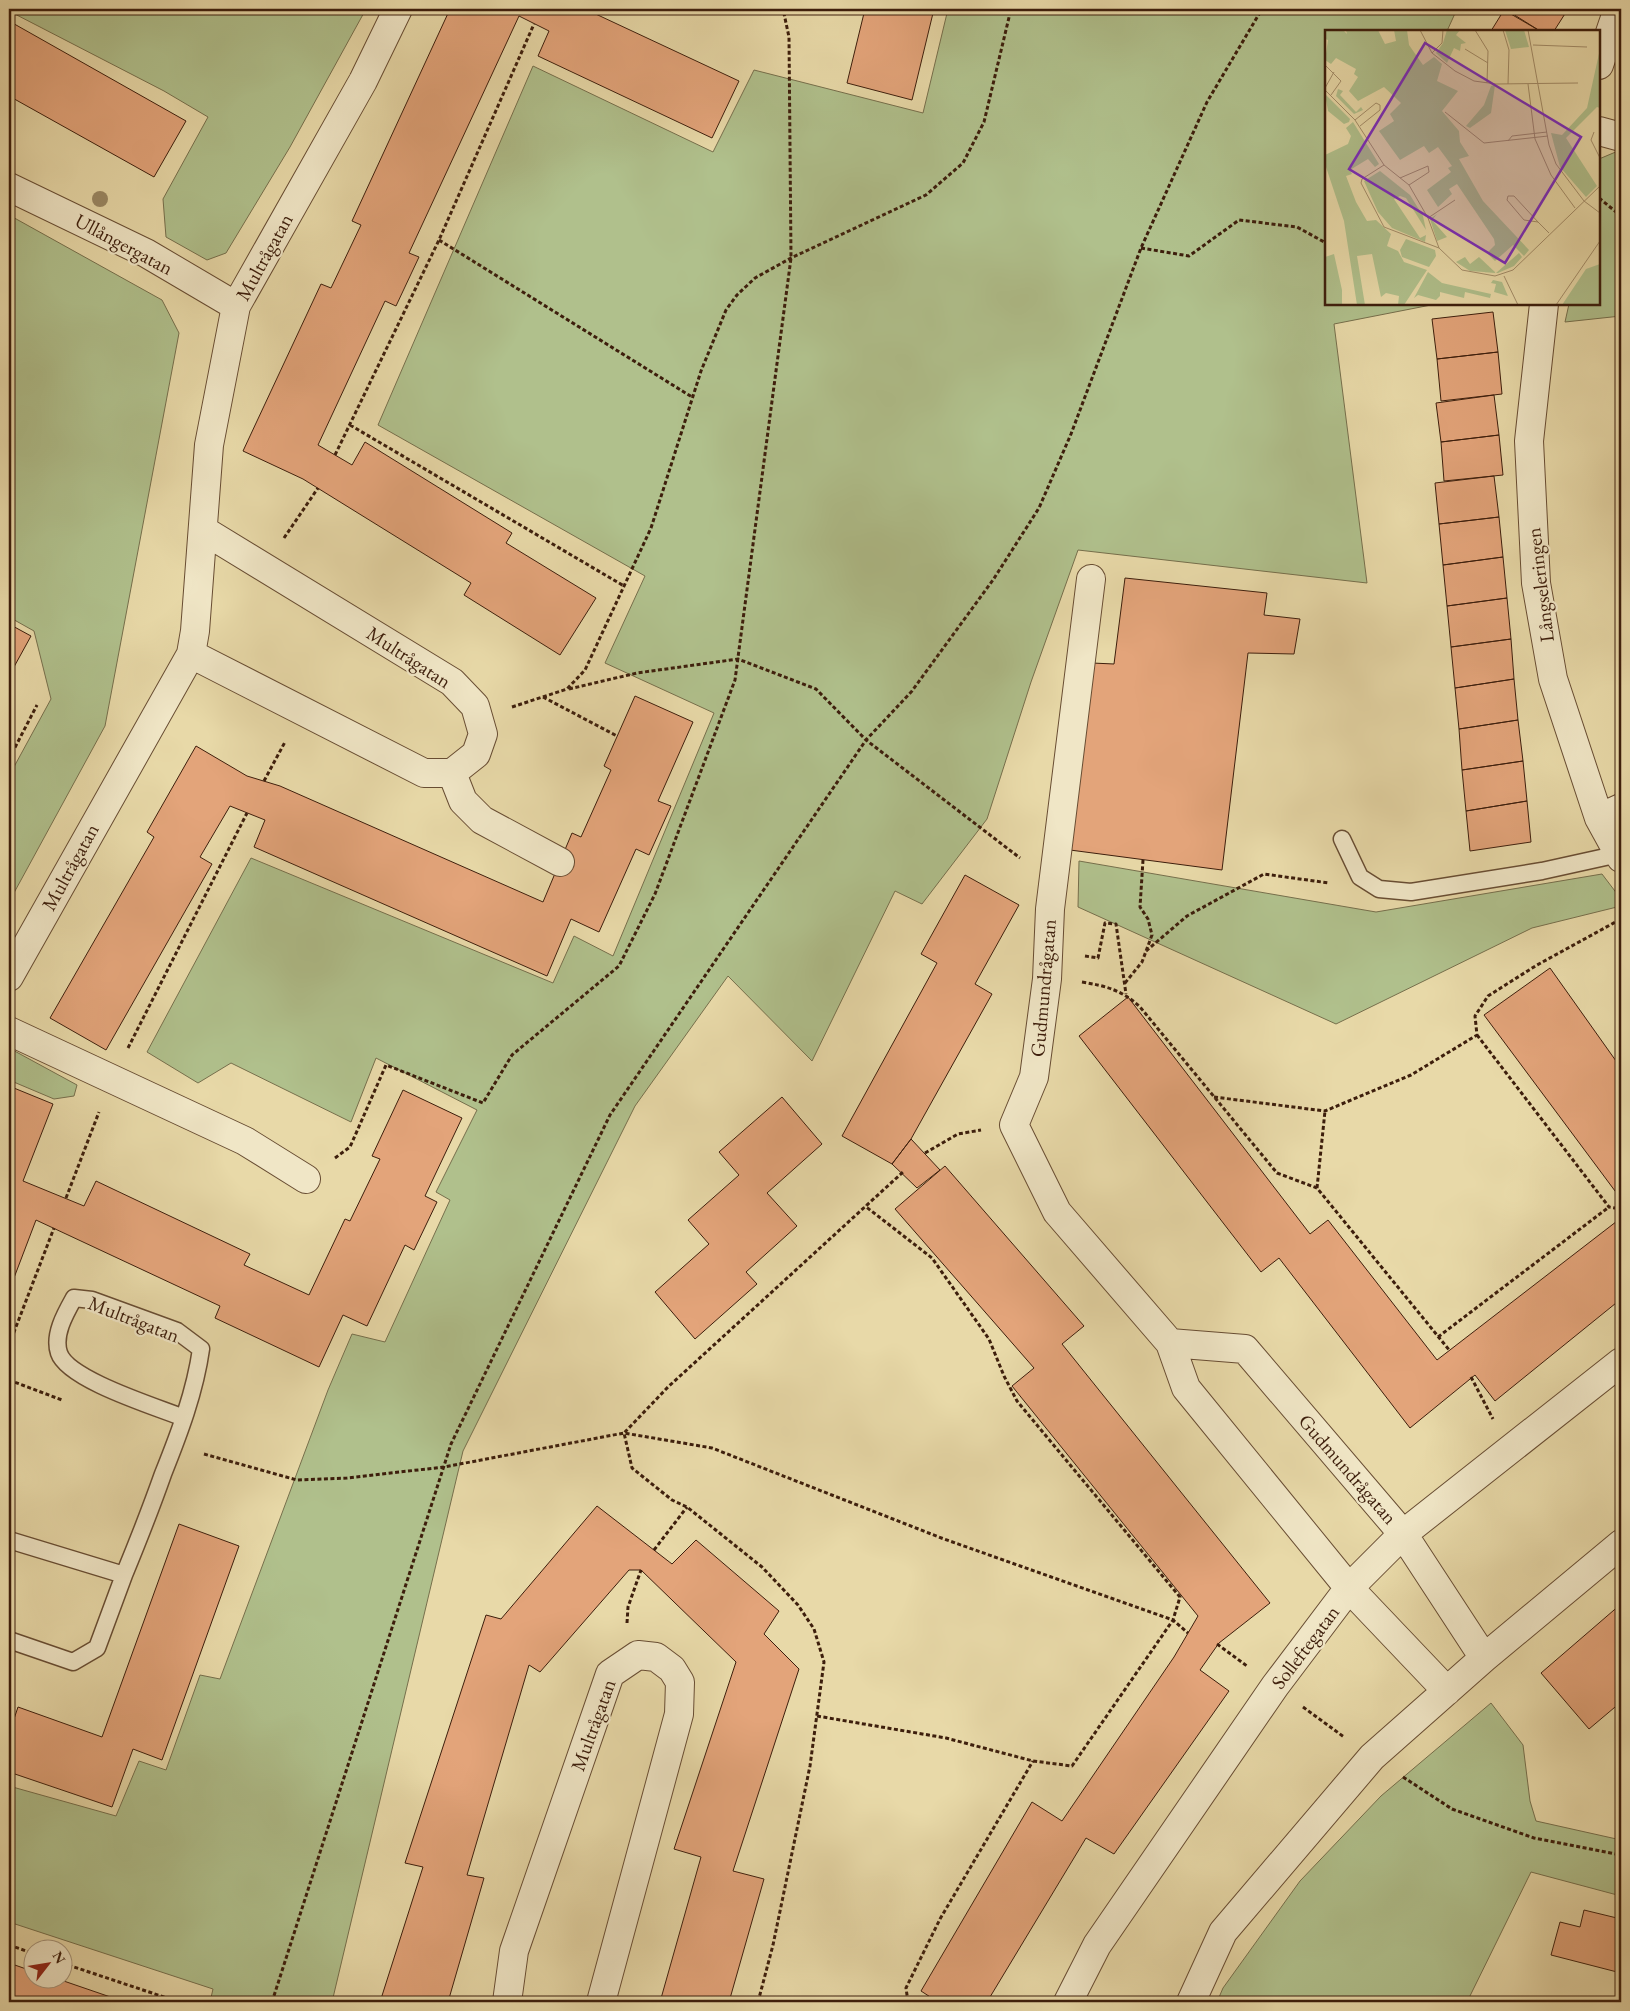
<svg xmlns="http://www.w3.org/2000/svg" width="1630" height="2011" viewBox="0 0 1630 2011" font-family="'EB Garamond',serif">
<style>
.green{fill:#b0c08c;stroke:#766f4c}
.building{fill:#e3a47a;stroke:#3d1e0c}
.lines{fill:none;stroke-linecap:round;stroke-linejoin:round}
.lane-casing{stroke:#684d33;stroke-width:19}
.street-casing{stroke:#684d33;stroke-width:30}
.path{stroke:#3d1e0c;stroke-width:3;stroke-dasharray:4 2.5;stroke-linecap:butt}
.lane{stroke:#f0e6c6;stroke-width:16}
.street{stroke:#f0e6c6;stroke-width:28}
.tree{fill:#9a8864}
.labels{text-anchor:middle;stroke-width:4.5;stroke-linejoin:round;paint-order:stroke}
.street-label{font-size:20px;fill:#3d1e0c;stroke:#f0e6c6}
.inset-road{fill:none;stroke:#a48e6a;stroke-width:1}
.view{fill:#7b2cbf;fill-opacity:0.15;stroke:#7b2cbf;stroke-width:2.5}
.inset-edge{fill:none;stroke:#3d1e0c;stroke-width:2.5}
</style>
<rect width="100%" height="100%" fill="#e8d9a8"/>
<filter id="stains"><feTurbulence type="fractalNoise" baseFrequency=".004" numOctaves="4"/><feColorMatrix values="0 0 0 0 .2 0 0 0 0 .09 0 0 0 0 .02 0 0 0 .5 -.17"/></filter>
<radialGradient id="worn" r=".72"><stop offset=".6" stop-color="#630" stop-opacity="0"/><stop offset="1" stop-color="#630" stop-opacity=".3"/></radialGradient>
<path class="green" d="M9 9H366L290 147 226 253 207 260 166 237 163 199 208 117 164 91 9 11Z
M948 9H1457L1447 31H1326V304H1436L1334 324 1367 583 1078 550 1031 682 987 819 922 904 895 891 812 1061 728 976 635 1106 463 1451 332 2002H210L213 1989 9 1922V1786L116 1816 139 1761 166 1770 200 1675 220 1679 328 1390 352 1334 385 1342 450 1200 436 1192 477 1110 376 1058 351 1122 231 1063 198 1083 147 1052 251 858 553 983 574 936 613 956 714 713 605 663 645 576 378 425 533 66 713 152 754 70 923 113Z
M1618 151 1621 152V316L1565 322 1569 304H1599V159Z
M9 215 162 300 179 333 105 726 9 902V776L51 699 34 631 9 617Z
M1079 861 1376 912 1602 874 1621 899V906L1532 928 1336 1024 1078 907Z
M9 1048 77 1085 74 1096 54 1099 9 1080Z
M1491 1703 1523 1745 1530 1801 1536 1821 1621 1840V1896L1531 1872 1467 2002H1217L1223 1988 1300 1881 1381 1796Z"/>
<path class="building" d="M450 9H585L739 81 712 138 538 56 549 31 519 16 409 253 419 257 396 306 385 301 318 445 352 465 365 442 512 533 506 543 596 598 560 655 464 595 471 583 303 479 243 451 321 284 331 288 361 225 352 221Z
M865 9H934L912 100 847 83Z
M1505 9H1568L1554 31H1540Z
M1504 10 1540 31H1491Z
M9 21 186 121 154 177 9 96Z
M1493 312 1498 352 1437 359 1432 319Z
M1498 352 1502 394 1441 401 1437 359Z
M1494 395 1499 435 1441 442 1436 403Z
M1499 435 1503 475 1444 481 1441 442Z
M1494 476 1499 517 1439 524 1435 483Z
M1499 517 1503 557 1443 565 1439 524Z
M1503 557 1507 598 1447 606 1443 565Z
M1125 578 1267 593 1264 615 1300 619 1294 654 1248 653 1222 870 1070 850 1092 663 1114 664Z
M1507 598 1511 639 1451 647 1447 606Z
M9 624 31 636 9 676Z
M1511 639 1514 679 1455 688 1451 647Z
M1514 679 1518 720 1459 729 1455 688Z
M635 696 693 722 658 801 671 806 649 855 636 849 599 932 571 919 547 976 254 847 265 820 230 806 200 857 212 864 106 1050 50 1018 154 837 147 832 196 746 247 776 280 786 543 902 572 833 581 837 611 770 604 766Z
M1518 720 1523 761 1462 770 1459 729Z
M1523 761 1527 801 1466 811 1462 770Z
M1527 801 1531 842 1470 851 1466 811Z
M965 875 1019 905 975 984 992 994 911 1139 892 1164 842 1136 937 963 921 954Z
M1550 968 1621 1068V1199L1484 1015Z
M1128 997 1310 1234 1328 1220 1437 1360 1621 1218V1299L1495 1401 1475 1375 1410 1428 1279 1258 1261 1272 1079 1036Z
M9 1086 53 1104 23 1181 84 1206 96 1181 250 1254 244 1265 309 1295 345 1219 350 1221 380 1159 372 1156 403 1090 462 1118 425 1196 437 1202 414 1250 405 1245 367 1326 343 1315 319 1367 215 1318 220 1306 36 1220 9 1291Z
M782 1097 822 1144 767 1193 797 1226 746 1272 757 1284 695 1339 655 1292 709 1244 688 1220 739 1175 719 1152Z
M911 1139 940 1170 917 1188 892 1164Z
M945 1166 1084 1326 1062 1344 1270 1603 1219 1643 1200 1670 1229 1691 1114 1854 1086 1838 987 2002H938L921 1991 1032 1802 1062 1821 1174 1657 1198 1616 1012 1386 1034 1368 895 1209Z
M597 1506 672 1564 696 1540 779 1611 764 1634 799 1669 733 1871 764 1879 729 2002H660L701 1857 674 1849 736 1662 641 1570H629L540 1672 529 1665 467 1875 484 1878 448 2002H380L423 1867 405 1863 486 1615 501 1619Z
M179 1524 239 1546 162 1760 133 1749 112 1807 9 1772V1734L18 1707 102 1737Z
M1621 1604V1702L1589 1729 1541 1673Z
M1584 1910 1621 1919V1973L1551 1955 1560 1922 1580 1927Z
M9 1963 32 1971V1978H55L125 2002H9Z"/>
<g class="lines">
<g class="lane-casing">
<path id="lane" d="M1342 839 1360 877 1379 889 1411 892 1542 871 1619 854
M9 1540 124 1575C138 1541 151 1508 163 1474 179 1434 195 1392 201 1349L177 1331 92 1300 74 1298C65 1314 53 1335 59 1353 68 1380 157 1407 184 1418
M9 1640 73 1662 97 1648 124 1575"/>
</g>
<g class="street-casing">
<path id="street" d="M1599 65 1618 9
M1599 131 1621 137
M9 187 146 253 236 306
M1544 304 1529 441 1536 583 1553 679 1599 818 1621 858
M1091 579 1050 909 1047 979 1034 1077 1014 1125 1057 1212 1170 1343 1186 1388 1349 1588 1447 1691
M191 654 424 773H452L476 754 483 734 475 706 452 682 203 530
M452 773 463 801 482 820 560 862
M1599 818 1621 808
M9 977 191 654 195 631 209 445 236 306 363 81 398 9
M9 1031 245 1141 306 1179
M1170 1343 1245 1349 1403 1534 1484 1658
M507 2002 514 1951 610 1674 638 1655 656 1657 672 1669 680 1682 679 1714 601 2002
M1068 2002 1097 1945 1275 1686 1349 1588 1403 1534 1621 1362
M1191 2002 1223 1932 1372 1757 1484 1658 1621 1544"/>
</g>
<path class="path" d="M1599 198 1621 216
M439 240 692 397
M1141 248 1189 256 1239 220 1297 227 1326 243
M350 425 624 586
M335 455 439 240 534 24
M284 538 318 488
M569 689 637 673 738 659 816 689 866 740 1020 858
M543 697 617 736
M512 707 567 689 585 670 651 528 701 371 726 310 737 295 755 278 791 258 926 195 963 163 984 122 1011 9
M9 759 37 705
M264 781 285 742
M1146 951 1187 916 1264 874 1329 883
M1085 956 1098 958 1105 923 1116 924 1126 994
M1082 982C1106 986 1122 990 1140 1007L1277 1173 1317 1188 1450 1351
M1125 983 1142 962 1152 935 1148 919 1140 907 1143 860
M1477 1035 1609 1207 1621 1209
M128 1048 247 813
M1214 1097 1325 1111 1411 1075 1477 1035 1475 1016 1488 996 1537 965 1621 919
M925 1153 958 1134 981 1130
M335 1158 350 1147 386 1065 483 1103 512 1055 619 966 655 894 735 680 791 258 789 37 783 9
M1317 1188 1325 1111
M66 1198 99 1112
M1438 1337 1609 1207
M9 1345 54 1228
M1471 1377 1493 1419
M9 1380 62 1400
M204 1454 297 1480 347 1478 444 1467 624 1433 712 1448 944 1539 1173 1620 1188 1633
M654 1550 687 1507
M627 1623 628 1607 641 1570
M1217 1644 1247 1666
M9 1681 12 1673
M1303 1707 1344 1737
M817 1716 946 1738 1033 1761 1072 1766 1173 1620 1180 1597 1017 1401 1004 1376 989 1339 932 1258 865 1206
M1403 1777 1452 1809 1534 1838 1621 1855
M9 1945 32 1953
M62 1963 179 2002
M272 2002 451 1444 610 1115 866 740 912 691 993 580 1039 508 1071 434 1141 248 1207 102 1262 9
M758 2002 773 1945 810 1766 824 1662 814 1629 798 1605 762 1567 687 1507 672 1500 632 1468 624 1433 668 1387 903 1172
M908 2002 906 1988 940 1919 1033 1761"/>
<use href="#lane" class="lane"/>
<use href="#street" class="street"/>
</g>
<circle class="tree" cx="100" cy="199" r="8"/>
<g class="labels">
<g class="street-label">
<text transform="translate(124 244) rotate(28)" y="7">Ullångergatan</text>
<text transform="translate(264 257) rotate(-61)" y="7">Multrågatan</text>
<text transform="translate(1540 585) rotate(-97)" y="7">Långseleringen</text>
<text transform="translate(409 657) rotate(33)" y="7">Multrågatan</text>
<text transform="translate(70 867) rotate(-61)" y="7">Multrågatan</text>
<text transform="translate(1043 988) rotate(-85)" y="7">Gudmundrågatan</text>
<text transform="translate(134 1319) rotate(21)" y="7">Multrågatan</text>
<text transform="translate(1348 1469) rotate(49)" y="7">Gudmundrågatan</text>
<text transform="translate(1305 1647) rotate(-53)" y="7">Solleftegatan</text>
<text transform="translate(593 1725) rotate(-70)" y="7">Multrågatan</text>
</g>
</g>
<g transform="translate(1325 30)">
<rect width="275" height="275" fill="#e8d9a8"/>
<path d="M0 0H18L22 4 21 0H53L60 14 71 11 69 0H82L84 15 98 35 109 27 117 34 112 51 133 61 117 81 134 101 135 112 144 126 134 129 158 171 204 220 199 226 188 215 170 231 162 223 170 215 169 209 132 154 124 159 127 164 113 177 102 160 126 142 123 138 127 136 113 117 104 123 99 116 75 130 54 101 69 91 65 84 76 73 59 57 33 71 24 61 33 47 29 44 31 39 11 28 6 34 0 30 3 10 0 9ZM122 0H135L131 5 141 13 136 14 135 21 129 18 122 33 111 23 118 13ZM180 0H199L204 17 186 19ZM275 19V78L272 77 241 108 272 156 261 167 235 137 226 103 237 105 262 78ZM170 55 166 83 145 98 141 96 159 75 166 56ZM13 59 18 61 15 65 31 82 36 77 38 80 29 84 11 66ZM0 64 25 89 24 92 19 94 3 81ZM28 92 54 134 50 137 43 129 25 140 27 144 21 146 31 172 42 191 51 190 66 204 62 216 73 221 79 232 102 240 79 275H73L74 266 61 263 56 267 47 224 32 226 40 275H32L19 191 0 134V125L23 114 26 106 21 98ZM55 141 85 165 98 186 101 200 81 168 75 166 69 169 95 208 101 205 100 212 67 198 53 182 39 151ZM112 184 107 190 122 207 112 211 105 189ZM81 209 110 220 111 226 104 237 77 227 75 220ZM194 223 197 227 189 236 173 243 145 241 131 232 140 227 145 234 154 227 171 243ZM9 224 17 260V275H0V227ZM275 234V275H237L261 239ZM103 242 117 253 166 264 165 268 140 262 139 268 115 262V266L111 270 93 265 89 268ZM168 250 177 252 183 266 169 262 171 254 166 253Z" fill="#b0c08c"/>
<path class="inset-road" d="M95 0 107 23 130 41 149 51 171 54 253 53M150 0 163 21 162 53M178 0 184 20 183 54M203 0 224 115 231 134 259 171 275 183M208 15 262 17M140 19 163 33M107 23 117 13 118 0M0 35 16 51 6 65M203 54 210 109 226 145 250 178M0 58 9 42M0 60 30 90 59 135 84 155 103 188 114 218 137 240 170 246 188 240 275 156M120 82 159 113 223 106M30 90 51 73 55 75V80L35 96M269 102 266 110 275 128M183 111 187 106 222 102M59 135 37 149 36 153 59 197 114 218M75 148 103 136 104 142 84 155M103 188 130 170M213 192 199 190 182 170 183 166H189L213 192 224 203M179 246 193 275M231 275 275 211"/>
<path class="view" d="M100 13 256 107 180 233 24 139Z"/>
<rect width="275" height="275" class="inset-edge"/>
</g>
<rect width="1630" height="2011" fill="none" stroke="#e8d9a8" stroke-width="30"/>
<rect x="10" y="10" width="1610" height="1991" fill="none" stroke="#3d1e0c" stroke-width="2.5"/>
<rect x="15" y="15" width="1600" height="1981" fill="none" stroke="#3d1e0c"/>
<g transform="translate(48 1964) rotate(59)"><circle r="24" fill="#f0e6c6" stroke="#a8967c"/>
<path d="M0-4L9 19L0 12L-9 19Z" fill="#8f2418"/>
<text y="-8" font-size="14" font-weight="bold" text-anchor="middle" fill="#3d1e0c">N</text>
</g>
<rect width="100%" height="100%" filter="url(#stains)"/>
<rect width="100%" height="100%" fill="url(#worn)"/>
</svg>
